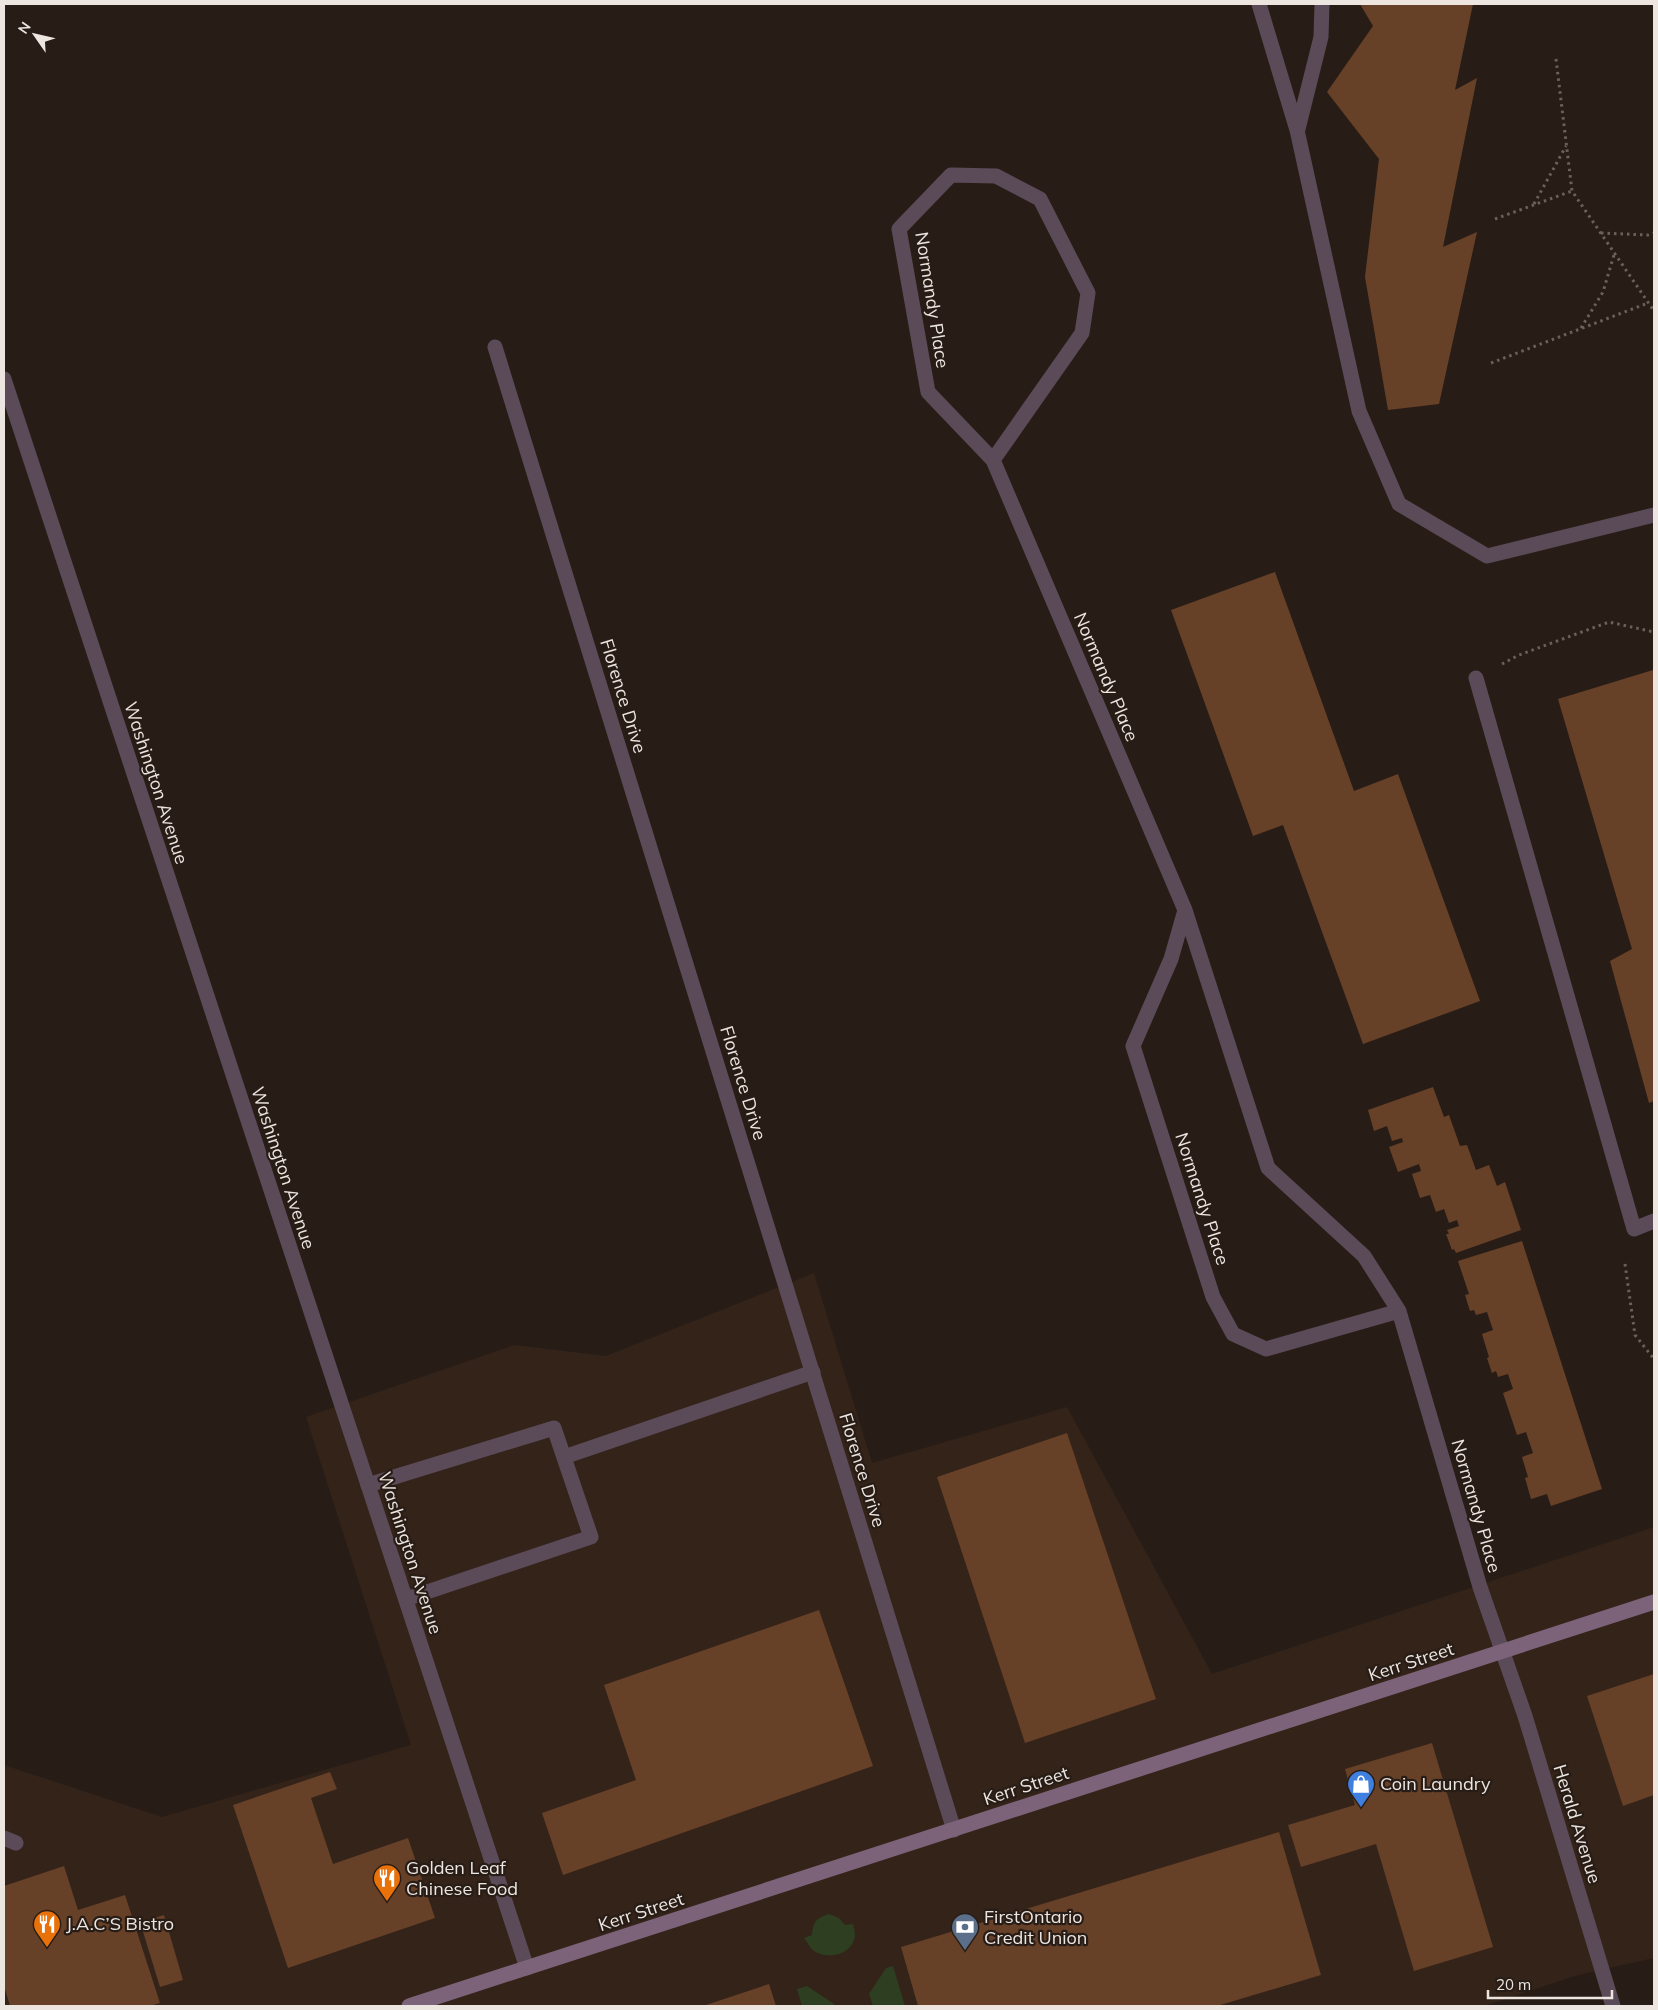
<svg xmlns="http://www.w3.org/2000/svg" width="1658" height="2010" viewBox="0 0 1658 2010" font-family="Mulish,sans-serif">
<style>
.built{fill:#342319}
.green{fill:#2d3e21}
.building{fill:#674028}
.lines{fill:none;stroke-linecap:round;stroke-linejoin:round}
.path{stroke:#6b615b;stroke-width:3;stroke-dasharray:2.5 4;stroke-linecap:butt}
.lane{stroke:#5b4b59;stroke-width:15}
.street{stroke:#5b4b59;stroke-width:15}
.secondary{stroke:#7c6379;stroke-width:15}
.labels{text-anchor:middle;stroke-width:4.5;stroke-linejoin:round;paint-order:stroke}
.street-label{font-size:18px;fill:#ede5e0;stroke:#281d16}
.poi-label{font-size:18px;fill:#ede5e0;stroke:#281d16;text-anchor:start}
</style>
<rect width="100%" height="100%" fill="#281d16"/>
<path class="built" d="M814 1273 872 1463 1067 1407 1212 1674 1654 1527V1958L1578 1975 1484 2006H4V1765L162 1817 411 1745 306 1417 514 1345 606 1356Z"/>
<path class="green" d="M829 1914 839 1918 845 1925 853 1924C854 1927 855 1932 855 1936 852 1955 828 1960 814 1951 810 1948 807 1942 804 1938L812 1935C813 1922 816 1918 829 1914Z
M893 1966 905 2006H873L869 1994 886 1968Z
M807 1986 834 2004 835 2006H802L797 1989Z"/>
<path class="building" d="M1360 4H1473L1455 90 1477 78 1443 247 1477 232 1439 404 1388 410 1365 277 1379 159 1327 92 1373 26Z
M1275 572 1354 791 1398 774 1480 1001 1363 1044 1283 825 1253 836 1171 610Z
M1653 670 1654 1101 1649 1103 1610 961 1632 949 1558 699Z
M1433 1087 1444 1117 1449 1115 1460 1146 1467 1145 1476 1170 1489 1165 1497 1186 1505 1182 1521 1230 1456 1253 1454 1249 1452 1250 1446 1234H1449L1447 1230 1459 1226 1457 1220 1449 1223 1444 1209 1436 1212 1430 1195 1420 1198 1412 1174 1421 1171 1419 1164 1398 1172 1389 1147 1403 1142 1402 1138 1392 1141 1387 1126 1374 1131 1368 1110Z
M1522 1241 1602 1489 1551 1506 1547 1494 1531 1499 1525 1478 1528 1477 1522 1457 1533 1453 1526 1432 1517 1435 1503 1393 1513 1389 1508 1374 1498 1377 1496 1371 1492 1373 1487 1358 1489 1357 1482 1334 1493 1330 1487 1312 1476 1315 1474 1310 1470 1311 1465 1295 1469 1294 1458 1261Z
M1067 1433 1156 1699 1025 1743 937 1477Z
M819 1610 873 1766 563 1875 542 1813 636 1780 604 1685Z
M1654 1674V1795L1623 1806 1587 1696Z
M1432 1743 1493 1947 1414 1971 1376 1844 1301 1867 1288 1825 1355 1805 1345 1769Z
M330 1772 337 1789 311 1798 333 1864 408 1838 435 1918 288 1968 233 1805Z
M1279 1832 1321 1975 1217 2006H918L901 1947Z
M64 1866 78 1910 125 1895 160 2003 150 2006H10L4 1986V1886Z
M164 1915 183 1980 160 1987 140 1922Z
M769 1984 776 2006H703Z"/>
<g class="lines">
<path class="path" d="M1556 59 1572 191 1654 311
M1534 204 1566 146
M1495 219 1572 191
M1601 233 1648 235 1654 233
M1581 328 1603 292 1614 255
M1491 363 1648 303
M1502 664 1519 655 1609 622 1654 632
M1625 1264 1635 1335 1654 1359"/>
<path class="lane" d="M1259 4 1297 130 1359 411 1399 504 1487 556 1654 515
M1298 129 1321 37 1322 4
M1476 678 1634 1229 1654 1221
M564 1457 813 1372
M368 1485 554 1428 591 1537 406 1599
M4 1838 16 1843"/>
<path class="street" d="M495 347 954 1830
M4 379 527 1968
M993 460 1082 333 1088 293 1040 199 996 176 951 175 899 229 928 392 993 460 1185 910 1268 1168 1364 1256 1399 1311 1480 1587 1525 1716 1613 2006
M1185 910 1171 959 1133 1046 1213 1297 1233 1334 1266 1349 1399 1311"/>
<path class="secondary" d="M409 2006 1654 1602"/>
</g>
<defs>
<g id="shop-pin" transform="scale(1.4375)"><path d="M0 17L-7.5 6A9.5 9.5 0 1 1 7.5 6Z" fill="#3f7fe0" stroke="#281d16"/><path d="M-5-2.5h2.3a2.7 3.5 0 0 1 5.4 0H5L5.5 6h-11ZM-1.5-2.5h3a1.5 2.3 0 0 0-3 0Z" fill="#fff"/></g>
<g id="restaurant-pin" transform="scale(1.4375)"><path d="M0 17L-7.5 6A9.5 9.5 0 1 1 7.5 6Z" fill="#e8710a" stroke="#281d16"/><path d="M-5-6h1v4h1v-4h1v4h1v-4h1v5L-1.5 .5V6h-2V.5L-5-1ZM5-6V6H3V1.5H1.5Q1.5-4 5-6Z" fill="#fff"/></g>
<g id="bank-pin" transform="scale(1.4375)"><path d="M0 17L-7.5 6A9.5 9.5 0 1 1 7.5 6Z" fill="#5c6f8a" stroke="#281d16"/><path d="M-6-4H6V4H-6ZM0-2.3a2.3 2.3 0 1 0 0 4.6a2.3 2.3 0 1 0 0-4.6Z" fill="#fff"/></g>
</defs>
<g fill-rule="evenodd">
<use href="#shop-pin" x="1361" y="1784"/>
<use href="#restaurant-pin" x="387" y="1878"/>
<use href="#restaurant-pin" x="47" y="1924"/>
<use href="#bank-pin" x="965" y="1927"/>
</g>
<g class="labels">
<g class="street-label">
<text transform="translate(932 300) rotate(81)" y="6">Normandy Place</text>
<text transform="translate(1106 677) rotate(67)" y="6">Normandy Place</text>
<text transform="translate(623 696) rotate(73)" y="6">Florence Drive</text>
<text transform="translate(156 783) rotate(72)" y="6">Washington Avenue</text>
<text transform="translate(743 1083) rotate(73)" y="6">Florence Drive</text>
<text transform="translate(283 1168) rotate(72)" y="6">Washington Avenue</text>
<text transform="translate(1202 1199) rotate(72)" y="6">Normandy Place</text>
<text transform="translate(862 1470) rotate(73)" y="6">Florence Drive</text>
<text transform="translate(1476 1506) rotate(74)" y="6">Normandy Place</text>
<text transform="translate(410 1553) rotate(72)" y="6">Washington Avenue</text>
<text transform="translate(1411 1662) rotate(-18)" y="6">Kerr Street</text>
<text transform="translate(1026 1786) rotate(-18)" y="6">Kerr Street</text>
<text transform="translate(1577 1824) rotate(73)" y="6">Herald Avenue</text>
<text transform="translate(641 1912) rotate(-18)" y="6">Kerr Street</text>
</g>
<g class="poi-label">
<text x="1380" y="1790">Coin Laundry</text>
<text x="406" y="1874">Golden Leaf<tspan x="406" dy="21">Chinese Food</tspan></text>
<text x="984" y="1923">FirstOntario<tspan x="984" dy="21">Credit Union</tspan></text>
<text x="66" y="1930">J.A.C’S Bistro</text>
</g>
</g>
<rect width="1658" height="2010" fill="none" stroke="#ede5e0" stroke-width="10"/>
<g transform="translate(35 35) rotate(304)" stroke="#281d16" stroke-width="4" paint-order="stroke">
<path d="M0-4L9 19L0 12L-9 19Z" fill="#ede5e0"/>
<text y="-8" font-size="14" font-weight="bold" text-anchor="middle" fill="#ede5e0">N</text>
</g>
<path d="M1488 1990v8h124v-8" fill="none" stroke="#ede5e0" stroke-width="2.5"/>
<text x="1496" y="1990" font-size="15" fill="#ede5e0" stroke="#281d16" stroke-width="4" paint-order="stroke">20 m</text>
</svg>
